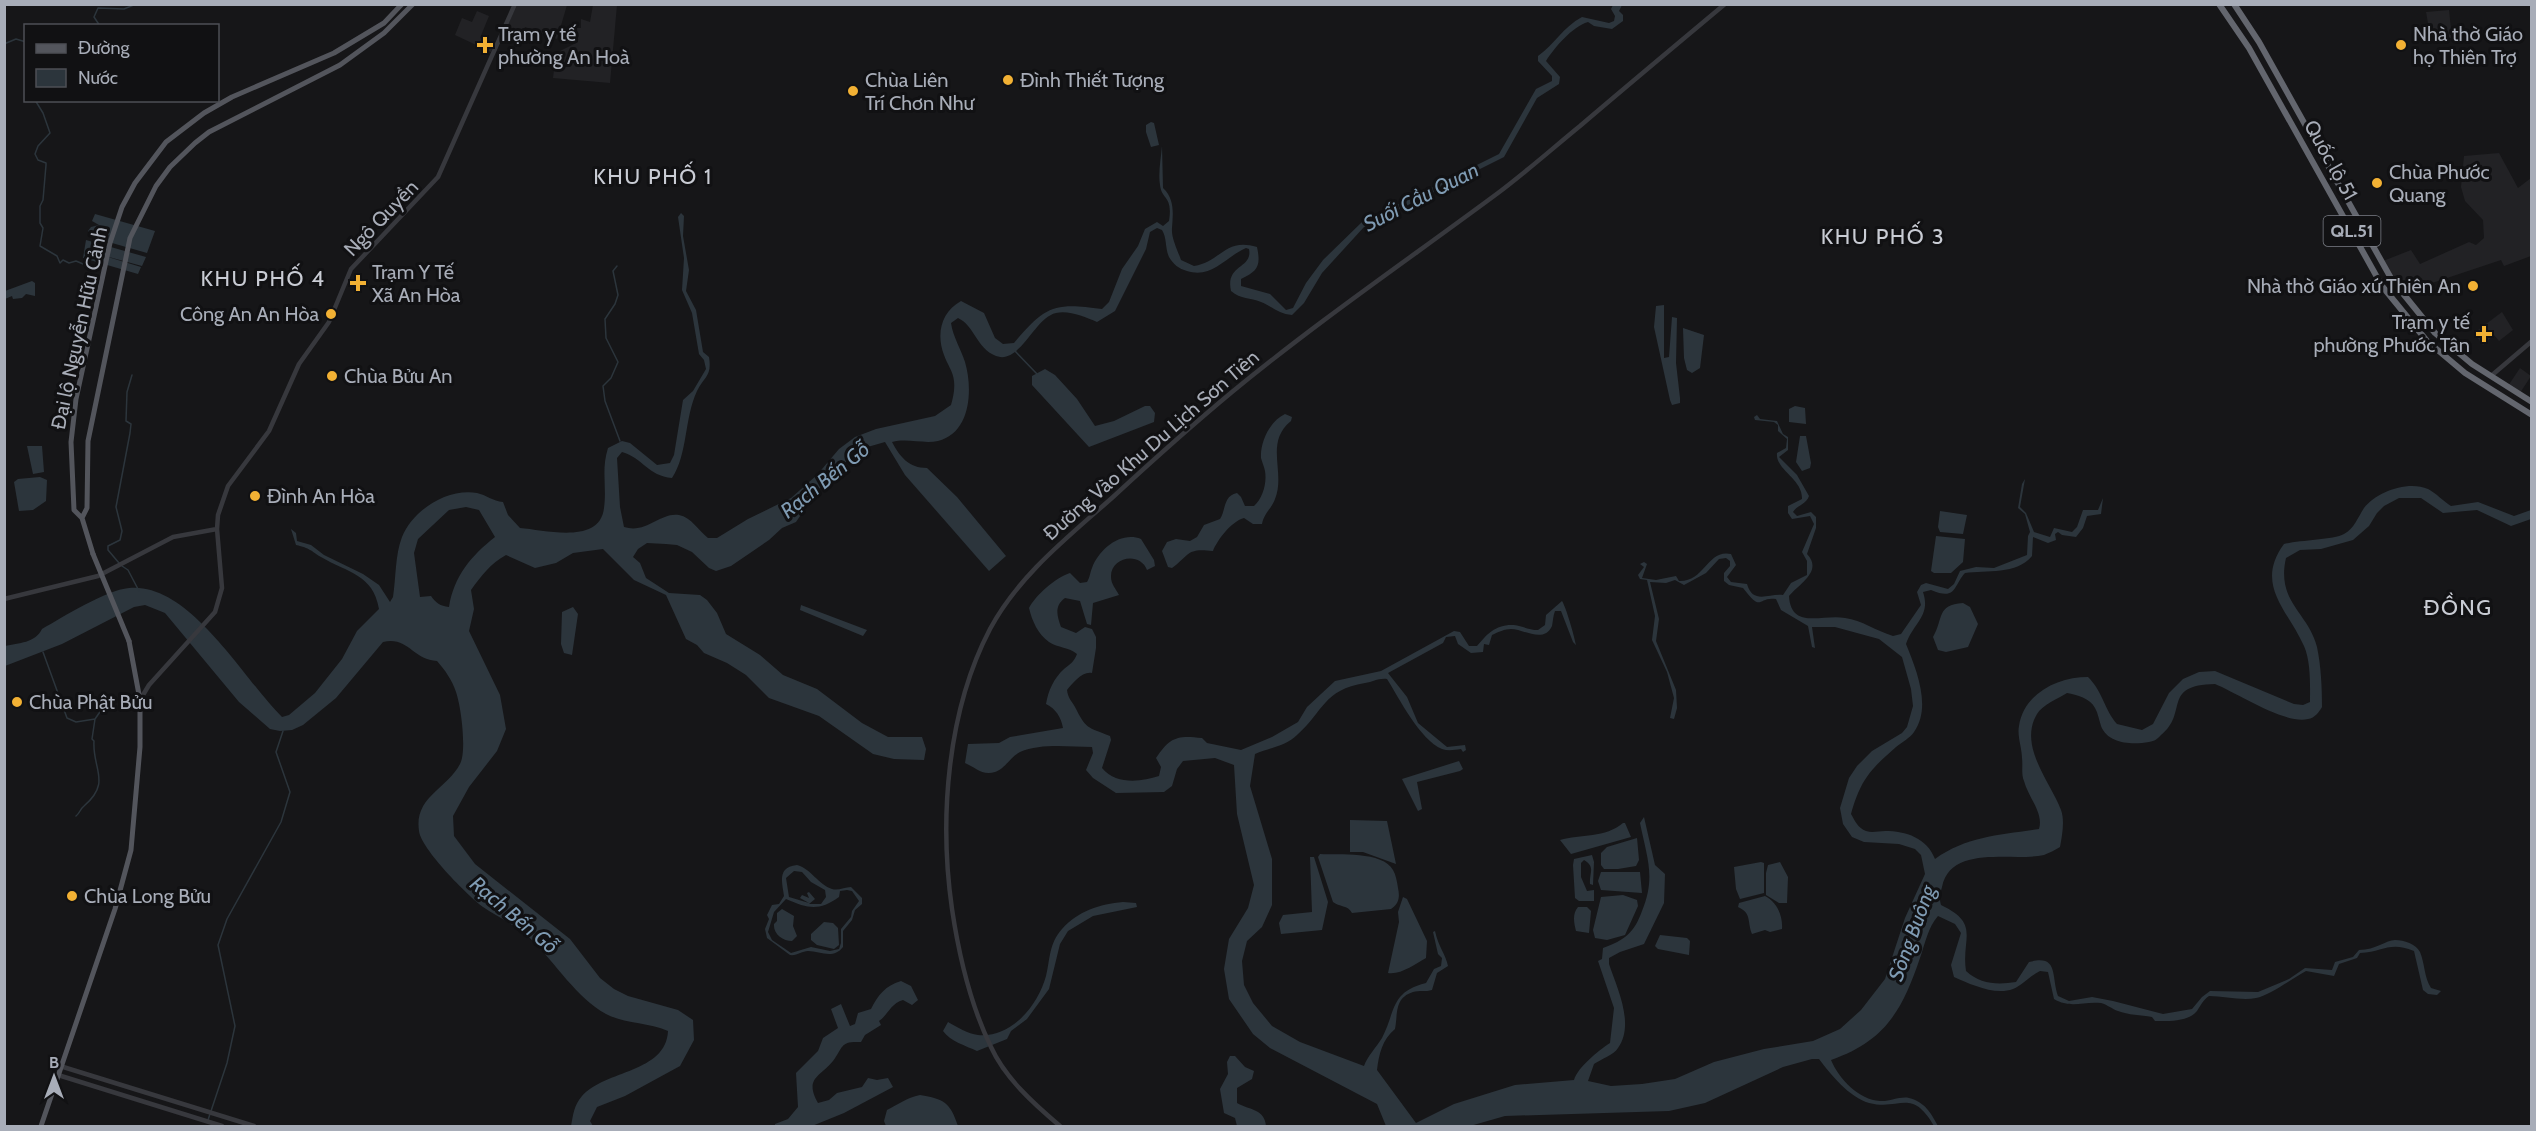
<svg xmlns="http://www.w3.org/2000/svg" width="2536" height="1131" viewBox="0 0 2536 1131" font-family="Cabin,sans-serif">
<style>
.built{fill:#222225}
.water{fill:#2c353c;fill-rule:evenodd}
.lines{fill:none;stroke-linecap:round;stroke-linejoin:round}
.stream{stroke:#2c353c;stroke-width:1.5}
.minor{stroke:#37383d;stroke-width:4.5}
.major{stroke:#53555c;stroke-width:5}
.highway{stroke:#63666e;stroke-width:6}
.major-bridge{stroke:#53555c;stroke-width:5}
.poi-dot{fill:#f2b134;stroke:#111113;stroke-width:2}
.labels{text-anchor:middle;stroke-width:6;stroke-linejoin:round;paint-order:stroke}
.shield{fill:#111113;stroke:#7b7e86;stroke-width:1.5}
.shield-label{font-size:18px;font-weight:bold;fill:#a8adb8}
.poi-label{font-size:20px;fill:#a8adb8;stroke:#111113;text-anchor:start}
.street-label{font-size:20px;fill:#a8adb8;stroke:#111113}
.water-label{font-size:21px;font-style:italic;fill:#7f9bb3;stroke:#111113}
.quarter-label{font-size:22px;letter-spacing:1.5px;fill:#c9ccd4;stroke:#111113}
</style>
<rect width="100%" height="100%" fill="#161618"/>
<path class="built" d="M517 5H567L557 39 525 27 521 37 505 31Z
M593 5H617L610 83 553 78 556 53 578 42 575 28H581V19L590 22Z
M2449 10 2452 38 2431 40 2426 12Z
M477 11 489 16 480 38 494 45 491 52 455 35 462 18 472 22Z
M2499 153 2518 188 2531 178V256L2504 266 2501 260 2402 293 2383 261 2411 250 2420 264 2469 242 2476 245 2484 238 2483 220 2465 201 2461 187 2464 156Z
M2502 312 2513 330 2499 341 2494 335 2483 345 2474 333Z
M2520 368 2531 376 2520 393 2508 386Z"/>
<path class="water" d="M1613 5H1622L1619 11 1623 15V21L1612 29 1594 26 1588 22C1572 27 1555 47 1546 61L1560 77 1559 84 1537 98 1504 157 1364 227 1322 273 1304 303 1292 315C1279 314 1273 307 1261 302 1250 297 1241 300 1231 291 1225 264 1253 269 1249 249L1246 248C1225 257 1212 279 1187 271 1179 269 1173 264 1169 257 1165 248 1167 238 1162 230L1157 228 1150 232 1146 249 1115 311 1097 322C1085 317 1069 310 1056 313 1034 318 1020 365 996 356 976 348 975 326 958 318L951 323C953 337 961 349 965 362 973 389 971 433 938 441 923 444 907 438 892 442 900 457 909 468 927 468L957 497 1006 556 989 571 905 475 885 442 864 448 852 456 817 491 796 522 782 528 769 540 731 566 716 571 709 568 692 552 677 545 666 544 647 543 638 549 633 557 640 563 646 578 669 593 700 595 707 600 717 613 726 634 760 655 783 675 817 689 862 723 888 737H922L926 749 924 760 894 759 873 754 819 716 769 698 746 675 727 663 704 653 697 645 686 639 666 595 634 580 603 549 573 553 556 563 535 568 506 555C490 564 481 576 471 590L474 609 469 631 500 695 506 729 497 751 469 787 453 816 454 836 475 864 570 939 600 978 614 989 628 996 678 1010 693 1020 694 1040 680 1066 625 1096 597 1107 590 1121 593 1126H571C573 1115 574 1105 582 1096 605 1070 666 1073 668 1031 648 1022 625 1024 606 1014 576 997 556 964 532 940 518 926 499 918 483 907 468 896 421 849 419 831 414 797 447 789 460 764 467 751 461 706 456 692 452 680 445 670 437 661 413 660 408 636 383 642L336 698 303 725 292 730 280 731 270 729 239 702 165 613 145 605 134 607 62 644 5 666V646C19 643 35 643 42 629 63 617 106 590 129 588 190 582 244 680 282 717L289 715 315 693 342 659 357 631 379 609C373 574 348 573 321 557 311 551 310 548 296 545L291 529 296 533 297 541 311 545 324 555 363 574 379 585 390 602 393 597C396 578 395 555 402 537 413 510 447 488 477 493 486 495 493 501 503 502L508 515 520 528C545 530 600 545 604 508 607 486 601 470 608 448L622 441 630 443 657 465 670 463 674 455 683 400 693 391 706 369 704 360 699 354 692 313 682 290 684 258 678 217 681 213 684 216 683 236 689 270 686 291 696 310 703 352 709 357C712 376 705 376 697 391 684 419 688 454 672 478 648 476 643 458 622 452L617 458 620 507 624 527C647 534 660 512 679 515 691 517 699 531 708 538H717L748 519 791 498 817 475 839 449 855 437 876 429 935 416 951 405C953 398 955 390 954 381 953 371 947 364 944 355 936 334 941 312 961 301L984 313 995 338 1003 344 1014 343C1045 306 1054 302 1102 309L1109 302 1122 269 1138 246 1145 229 1157 222 1163 226 1169 221C1173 195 1162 201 1160 185 1158 173 1161 158 1162 146L1163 188C1175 199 1173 214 1172 228 1171 238 1178 251 1181 260L1194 266C1221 262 1225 237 1257 247 1261 266 1258 271 1241 279V286L1270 294 1286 310 1293 308 1306 283 1323 260 1362 222 1499 154 1536 89 1552 81V76L1538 61V56C1555 44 1563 27 1582 17L1609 23 1614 21 1615 16 1611 9ZM466 507 479 510 495 537C471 556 454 576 449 607 440 606 436 603 431 596L420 597 414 553 418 539 449 510Z
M1151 122 1154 123 1159 145 1151 147 1146 132V125Z
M95 214 155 231 147 253 91 237 88 231 91 227 99 225 92 221Z
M86 240 146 257 142 266 98 254 141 267 138 274 83 258Z
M32 281 35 283V296L26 294 22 298 13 299 12 296 5 299V291Z
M1664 305V358L1669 357 1672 317 1677 318 1676 363 1680 398V403L1672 405 1670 400 1654 327 1656 306Z
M1683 328 1704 335 1700 368 1692 373 1687 370 1684 358Z
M1045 369 1055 375 1077 399 1095 426 1114 421 1145 406H1150L1155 413 1154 422 1089 447 1032 385V376Z
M1795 406 1805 408 1806 424 1789 422V409Z
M1285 414 1292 417 1291 421C1264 443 1286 472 1275 499 1272 508 1264 513 1262 524H1253L1244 518C1232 521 1217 540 1213 551 1186 548 1191 554 1172 568L1168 567 1162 551 1167 542 1176 539 1190 541 1197 537 1204 525 1220 519C1226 510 1223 496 1237 493L1241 497 1245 506H1254C1263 498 1267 483 1265 471 1264 466 1262 462 1261 458 1260 442 1270 421 1285 414Z
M1757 415 1760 419 1777 421 1783 434 1788 437V450L1779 457 1797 475 1809 496C1806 505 1797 505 1793 512L1797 516 1811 512 1816 517V528L1807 554C1823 571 1800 583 1789 596 1791 630 1822 614 1845 618 1862 620 1876 631 1893 636L1901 634 1921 605 1917 592 1921 585 1926 583 1948 589 1954 584 1960 571 1976 567 1994 568 2027 555 2028 536 2030 532 2025 514 2018 508 2022 484 2025 479 2020 507 2026 513 2034 532 2050 537 2054 528 2072 532 2077 527 2083 510H2098L2103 498 2101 514 2087 516 2083 528 2076 537 2062 535 2058 532 2055 534 2056 540 2048 543 2033 537 2032 556C2017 575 1986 570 1965 573 1953 586 1957 601 1931 590L1923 592C1931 616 1914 622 1906 644 1916 669 1932 707 1914 732 1910 738 1902 742 1896 747 1870 770 1861 779 1851 814 1855 821 1858 828 1866 831 1872 833 1879 831 1885 831 1906 831 1927 838 1935 859 1967 836 2000 835 2039 829 2044 813 2028 797 2024 781 2021 774 2023 766 2022 758 2022 748 2017 736 2019 726 2024 693 2058 677 2088 677 2103 692 2104 709 2117 724L2142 730 2153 724 2169 693 2183 679 2199 672 2215 671 2294 704 2303 705 2310 702C2310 685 2311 662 2304 646 2288 610 2254 585 2284 544 2299 540 2333 540 2344 534 2354 529 2358 517 2364 508 2376 492 2408 480 2428 489 2436 493 2443 501 2451 506L2478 502 2514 516 2531 510V519L2511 526 2477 510 2443 513 2421 498H2399L2384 506 2377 513 2369 526 2353 540 2321 549 2300 550 2286 558C2276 602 2308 612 2317 647 2321 666 2322 687 2322 707 2319 712 2315 718 2308 719 2286 725 2237 693 2215 684 2161 685 2189 713 2161 735 2157 739 2155 741 2149 742 2132 745 2108 744 2101 726 2099 720 2098 713 2095 708 2090 698 2077 695 2067 693 2059 698 2042 705 2037 714 2018 746 2050 781 2061 810 2065 821 2062 836 2060 847 2055 850 2049 853 2044 855 2012 862 1951 844 1942 887 1940 894 1939 898 1941 905 1981 924 1961 938 1966 971 1980 984 1997 985 2016 982L2029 962C2059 954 2051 976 2058 996L2069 1001 2092 997 2113 1001 2163 1014 2192 1009 2202 997 2210 991 2258 992 2289 979 2305 968 2332 970 2335 962 2353 957 2359 950C2376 950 2386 940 2395 940 2404 940 2416 944 2420 952 2425 964 2424 977 2431 988L2441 991 2437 995 2428 994 2423 990 2414 951C2389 941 2384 952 2360 953L2357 958 2339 964 2334 976 2306 971C2293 978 2270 995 2256 998 2242 1001 2224 996 2209 996 2203 1000 2201 1005 2197 1011 2188 1022 2169 1021 2155 1021L2152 1017C2141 1015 2128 1015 2118 1011 2112 1009 2108 1005 2101 1003 2083 1001 2071 1009 2054 999L2048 972 2040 971C2031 975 2023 985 2013 989 1995 996 1970 984 1954 977L1951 965 1961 933 1955 924 1938 916C1928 927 1925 944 1920 958 1902 1011 1885 1041 1831 1060 1839 1079 1859 1100 1880 1101 1889 1102 1900 1096 1909 1098 1925 1102 1931 1113 1938 1126H1934C1911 1087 1901 1111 1869 1103 1849 1097 1831 1075 1819 1059H1812L1783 1067 1705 1103 1669 1111 1505 1116 1470 1126H1386L1377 1104 1270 1048 1253 1034 1229 999 1224 969 1229 939 1248 908 1254 885 1237 814 1234 765 1215 758 1183 761 1177 769 1172 786 1164 792 1116 793 1093 778 1086 770 1093 753 1092 747C1070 747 1041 743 1020 752 1010 757 1005 769 995 772 982 776 975 767 965 763L968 744 999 743 1010 737 1063 728C1061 717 1056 709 1046 704 1048 691 1054 678 1064 669 1070 664 1074 662 1077 654 1069 647 1058 648 1049 642 1038 634 1032 621 1029 608 1035 596 1056 577 1070 573L1080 583 1087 582C1090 577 1090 573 1092 568 1099 549 1121 531 1141 539L1154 560 1155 566 1147 570C1140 551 1110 557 1111 577 1111 584 1116 589 1119 595L1093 603 1091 625 1087 624 1080 601 1065 598C1054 606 1057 616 1061 627L1076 633 1085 627 1092 629 1096 637V648L1092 673C1082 671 1073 683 1067 690 1068 698 1071 700 1075 707 1086 729 1087 727 1110 736L1111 740 1102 768C1116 785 1141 782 1159 776L1161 767 1156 758C1170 737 1177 735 1202 738L1207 743 1241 750 1272 737 1298 722 1307 707 1335 681 1381 671 1454 631 1460 632 1469 646H1477C1487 634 1496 624 1514 625 1522 626 1529 630 1538 630L1545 625 1546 615 1562 601C1566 607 1574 635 1576 645L1573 642 1561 611H1555C1553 616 1553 621 1552 626 1544 644 1523 629 1511 629 1505 629 1498 632 1492 635L1489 645 1484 644 1483 652 1471 653 1458 644 1455 636 1446 637 1443 643 1388 673 1407 697 1418 723 1447 747 1465 745 1466 750 1463 752 1461 749C1454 750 1448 751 1442 749 1420 740 1399 698 1387 679 1378 678 1373 682 1365 683 1323 690 1324 711 1297 735 1286 746 1269 748 1255 754L1250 786 1272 859V905L1262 927 1247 941 1242 961 1244 985 1253 1003 1272 1026 1300 1042 1364 1066C1368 1055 1376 1048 1382 1038 1396 1011 1390 992 1426 983L1434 969 1441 966 1442 958 1438 954 1433 932 1435 931C1438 946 1446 955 1448 966L1437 973 1432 990C1426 992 1419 990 1413 992 1394 998 1398 1014 1395 1029 1382 1040 1379 1054 1377 1070L1416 1123 1454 1104 1515 1085 1574 1080C1578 1067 1598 1051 1610 1043L1614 1008 1598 961 1602 959 1603 948C1625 940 1634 933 1642 911 1656 877 1647 858 1640 823L1644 817 1655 865 1665 874 1664 903 1644 944 1620 952 1609 958V964C1617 988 1635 1024 1618 1048 1614 1055 1601 1059 1594 1064L1588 1081 1611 1086 1642 1084 1675 1079 1714 1062 1764 1049 1813 1041 1840 1029 1861 1010 1885 979 1905 918 1925 874 1921 855 1915 849 1899 844 1864 842 1852 837 1843 824 1840 808 1849 778 1857 766 1872 751 1902 733 1907 727 1913 706 1911 689 1902 657 1879 639 1835 627H1812L1815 648 1812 647 1808 626 1781 610 1776 599C1757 596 1763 614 1743 588L1729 585 1724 581V573L1730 566V561L1726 558 1719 559 1706 573 1684 585 1675 580 1666 583 1650 582 1659 619 1656 641 1676 690 1677 708 1674 719 1670 718 1674 698 1667 672 1652 640 1655 616 1647 580 1640 579 1638 575 1644 567 1640 564 1644 562 1647 564 1642 578 1656 580 1676 576 1679 581C1705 582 1707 549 1731 554L1736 565 1727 577 1731 582 1747 584C1753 605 1769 593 1783 595L1791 583 1807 575V561L1802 552 1814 524 1810 516 1792 519 1788 513V506L1802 499C1803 479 1775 470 1777 453L1786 448 1787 439 1778 431V425L1774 422 1755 420 1754 417Z
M1800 436H1806L1811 463 1810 468 1802 471 1796 462Z
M27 446H42L44 472 33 474Z
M40 477 47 480 46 501 33 510 19 511 14 482 18 479Z
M1940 511 1967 515 1963 534 1940 532 1938 527Z
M1936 536 1965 539 1963 562 1951 573H1934L1931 571Z
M1963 603 1970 607 1978 624 1968 647 1946 652 1938 650 1933 637C1944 618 1936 605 1963 603Z
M801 605 867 630 863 636 800 610Z
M573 607 578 614 572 655 564 653 561 644 562 612Z
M1459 761 1463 769 1460 771 1417 782 1422 809 1418 811 1402 779Z
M1350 820 1387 821 1396 864 1363 852H1350Z
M1623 823H1625L1631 837 1571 854 1560 840C1580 834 1606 838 1623 823Z
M1637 838 1639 860 1636 866 1618 869H1604L1601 865V853L1607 847Z
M1320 854C1338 855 1383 851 1393 870 1396 875 1397 882 1398 888 1400 897 1399 904 1391 909L1352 913C1348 905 1339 907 1333 902L1318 857Z
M1592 855 1594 862 1593 885 1590 884C1589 873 1596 867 1584 860L1581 863V877L1587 891 1594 890V901H1579L1575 898 1573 865 1574 859Z
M1310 857H1314L1328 902 1322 930 1281 934 1279 923 1283 915 1312 912Z
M1761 862 1764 863V893L1740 899 1736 889 1734 867Z
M1780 862 1788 877 1787 903H1779L1766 895V873L1768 865Z
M797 865C810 868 819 885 832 889 838 891 845 887 851 887L862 898V904L855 910 852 920 843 931V947C833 960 820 951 808 951 802 951 797 956 790 955L767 938 765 929 769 919 767 915 772 905 779 904 784 896C782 882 777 867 797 865ZM794 871 802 872 811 882 825 890 826 897 821 904H809L815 899 809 892 807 893 809 898 802 895 800 898 809 903 789 897 786 878ZM847 890 852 891 859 901 852 911 851 917 841 929V943L839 949 830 951 811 947 791 953 772 940 768 932 774 912 786 899C809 909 819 911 839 897L840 891Z
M1601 872H1640L1642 893 1601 890 1598 881Z
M1623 895 1637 900 1638 906 1625 935 1607 940 1595 938 1593 930 1601 897Z
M1765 896C1777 902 1783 916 1782 929L1770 932 1765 930 1752 934C1747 922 1752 913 1738 907L1739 903Z
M1403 897 1407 899 1427 941 1426 958C1415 964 1401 975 1388 973L1399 922 1398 912Z
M1123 902 1136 903 1137 907 1093 916 1068 931 1060 944 1049 989 1027 1019 1011 1031 1007 1039 977 1051C966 1046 950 1041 943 1031L948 1022C957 1027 968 1034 978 1035 1012 1038 1038 1005 1046 976 1050 960 1049 943 1062 929 1078 911 1100 904 1123 902Z
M1578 907H1587L1591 911 1589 933 1576 931C1574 923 1572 914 1578 907Z
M782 909 794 916 793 926 797 936 792 941C783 941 773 934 774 924L777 921V913Z
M824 922 833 923 838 928 839 945 834 949 817 945 811 940V934Z
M1660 935 1687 938 1690 941 1689 955 1658 949 1655 946Z
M901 981 911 986 918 1000 912 1005 903 1000C891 1003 888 1015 879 1021L881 1025 865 1035 861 1042C840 1041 844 1046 833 1061 820 1077 804 1078 818 1103L829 1100 837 1093 862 1087 868 1078 877 1080 888 1078 893 1087 844 1113 812 1126H775V1124L788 1119 798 1107 796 1073 818 1051 823 1038 838 1028 831 1009 841 1004 850 1026 855 1024 858 1013 871 1009C878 995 885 986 901 981Z
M1230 1056H1235L1245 1067 1254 1071 1252 1079 1237 1088V1103C1249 1110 1265 1109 1266 1126H1237L1235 1118 1224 1113 1220 1089 1228 1074 1227 1062Z
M920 1095C944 1099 950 1102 958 1126H886L884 1121 887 1110C899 1104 906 1098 920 1095Z"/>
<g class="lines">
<path class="stream" d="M100 26 94 17 98 8 124 9 136 4
M4 44 16 39 26 42
M35 100 43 113 50 133 38 146 35 154 38 160 46 163V165L43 200 40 206V223L43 228 40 246 57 256 60 263 63 260 69 263 76 261 95 269
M617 266 613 271 618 295 615 304 605 319 606 338 618 362 611 378 603 386 605 401 620 441
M1015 351 1037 374
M119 563 108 550V546L120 540 122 531 116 507 130 433 131 424 126 421 127 392 132 375
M122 566 128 570 139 591
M43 652 67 718 76 722 95 719 104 706
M76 816C80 813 80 809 84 806 112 782 92 769 94 741L92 739 95 719
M208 1120 227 1063 235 1026 218 945 227 919 281 822 290 792 276 752 283 731"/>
<path class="minor" d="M2491 376 2532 341
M4 599 98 576 173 537 217 529
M140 700 149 685 215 612 222 588 217 529 218 515 228 486 269 431 299 364 329 322 351 269 438 177 515 4
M60 1066 254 1126
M58 1075 222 1126
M1060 1126C1034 1104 1005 1078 991 1047 970 1004 959 956 952 909 939 819 947 711 990 629 1019 575 1068 537 1113 497 1152 461 1191 426 1232 392 1317 322 1409 259 1498 193 1526 172 1553 148 1580 126 1628 85 1676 45 1725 4"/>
<path class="major" d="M82 518 87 508 88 441 130 238 156 186 170 167 195 143 209 132 340 65 384 33 413 4
M93 554 82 518 74 510 71 442 76 399 110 243 122 207 135 183 166 142 204 113 232 97 334 53 384 23 402 4
M41 1126 115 909 131 850 140 747V700L129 641"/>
<path class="highway" d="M2219 4 2249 48 2382 286 2427 341 2465 373 2532 415
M2234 4 2259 42 2392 280 2435 333 2472 364 2532 402"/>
<path class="major-bridge" d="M93 554 129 641"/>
</g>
<g class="poi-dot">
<path d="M482 36h6v6h6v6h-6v6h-6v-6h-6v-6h6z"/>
<circle cx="2401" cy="45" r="6"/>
<circle cx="1008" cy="80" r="6"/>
<circle cx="853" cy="91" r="6"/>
<circle cx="2377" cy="183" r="6"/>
<path d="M355 274h6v6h6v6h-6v6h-6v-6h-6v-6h6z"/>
<circle cx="2473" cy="286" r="6"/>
<circle cx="331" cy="314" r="6"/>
<path d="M2481 325h6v6h6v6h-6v6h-6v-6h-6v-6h6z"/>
<circle cx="332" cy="376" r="6"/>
<circle cx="255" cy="496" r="6"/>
<circle cx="17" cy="702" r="6"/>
<circle cx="72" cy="896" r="6"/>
</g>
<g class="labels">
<rect class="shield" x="2323.5" y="216" width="57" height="30" rx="4.5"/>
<g class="shield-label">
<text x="2352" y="237">QL.51</text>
</g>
<g class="poi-label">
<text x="498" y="41">Trạm y tế<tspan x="498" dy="23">phường An Hoà</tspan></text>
<text x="2413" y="41">Nhà thờ Giáo<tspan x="2413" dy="23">họ Thiên Trợ</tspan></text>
<text x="865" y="87">Chùa Liên<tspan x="865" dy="23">Trí Chơn Như</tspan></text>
<text x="1020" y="87">Đình Thiết Tượng</text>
<text x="2389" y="179">Chùa Phước<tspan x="2389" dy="23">Quang</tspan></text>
<text x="372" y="279">Trạm Y Tế<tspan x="372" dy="23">Xã An Hòa</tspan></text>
<text x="2461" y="293" text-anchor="end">Nhà thờ Giáo xứ Thiên An</text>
<text x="319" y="321" text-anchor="end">Công An An Hòa</text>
<text x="2470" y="329" text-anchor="end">Trạm y tế<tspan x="2470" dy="23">phường Phước Tân</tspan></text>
<text x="344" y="383">Chùa Bửu An</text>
<text x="267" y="503">Đình An Hòa</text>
<text x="29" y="709">Chùa Phật Bửu</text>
<text x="84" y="903">Chùa Long Bửu</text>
</g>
<g class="street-label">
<text transform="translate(2331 160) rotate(61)" y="7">Quốc lộ 51</text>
<text transform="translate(381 218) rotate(-46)" y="7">Ngô Quyền</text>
<text transform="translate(79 328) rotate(-78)" y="7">Đại lộ Nguyễn Hữu Cảnh</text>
<text transform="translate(1151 445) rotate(-41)" y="7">Đường Vào Khu Du Lịch Sơn Tiên</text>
</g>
<g class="water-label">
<text transform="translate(1421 197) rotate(-27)" y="7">Suối Cầu Quan</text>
<text transform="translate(825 480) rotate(-39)" y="7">Rạch Bến Gỗ</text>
<text transform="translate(514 915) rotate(40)" y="7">Rạch Bến Gỗ</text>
<text transform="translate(1912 933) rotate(-70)" y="7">Sông Buông</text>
</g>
<g class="quarter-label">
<text x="653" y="184">KHU PHỐ 1</text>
<text x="1883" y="244">KHU PHỐ 3</text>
<text x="263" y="286">KHU PHỐ 4</text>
<text x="2458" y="615">ĐỒNG</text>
</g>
</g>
<rect width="2536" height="1131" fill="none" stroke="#a8adb8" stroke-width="12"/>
<rect x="24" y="24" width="195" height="78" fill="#111113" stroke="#4d4f55" stroke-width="1.5"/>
<rect x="36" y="44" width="30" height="9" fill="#53555c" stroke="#4d4f55" stroke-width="1.5"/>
<text x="78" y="54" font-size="18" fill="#a8adb8">Đường</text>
<rect x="36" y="69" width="30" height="18" fill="#2c353c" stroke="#4d4f55" stroke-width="1.5"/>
<text x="78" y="84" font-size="18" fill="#a8adb8">Nước</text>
<g transform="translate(54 1077)" stroke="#111113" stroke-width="4.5" paint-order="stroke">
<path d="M0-4.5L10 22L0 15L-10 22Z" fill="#a8adb8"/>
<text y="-9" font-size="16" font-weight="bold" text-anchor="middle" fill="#a8adb8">B</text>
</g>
</svg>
